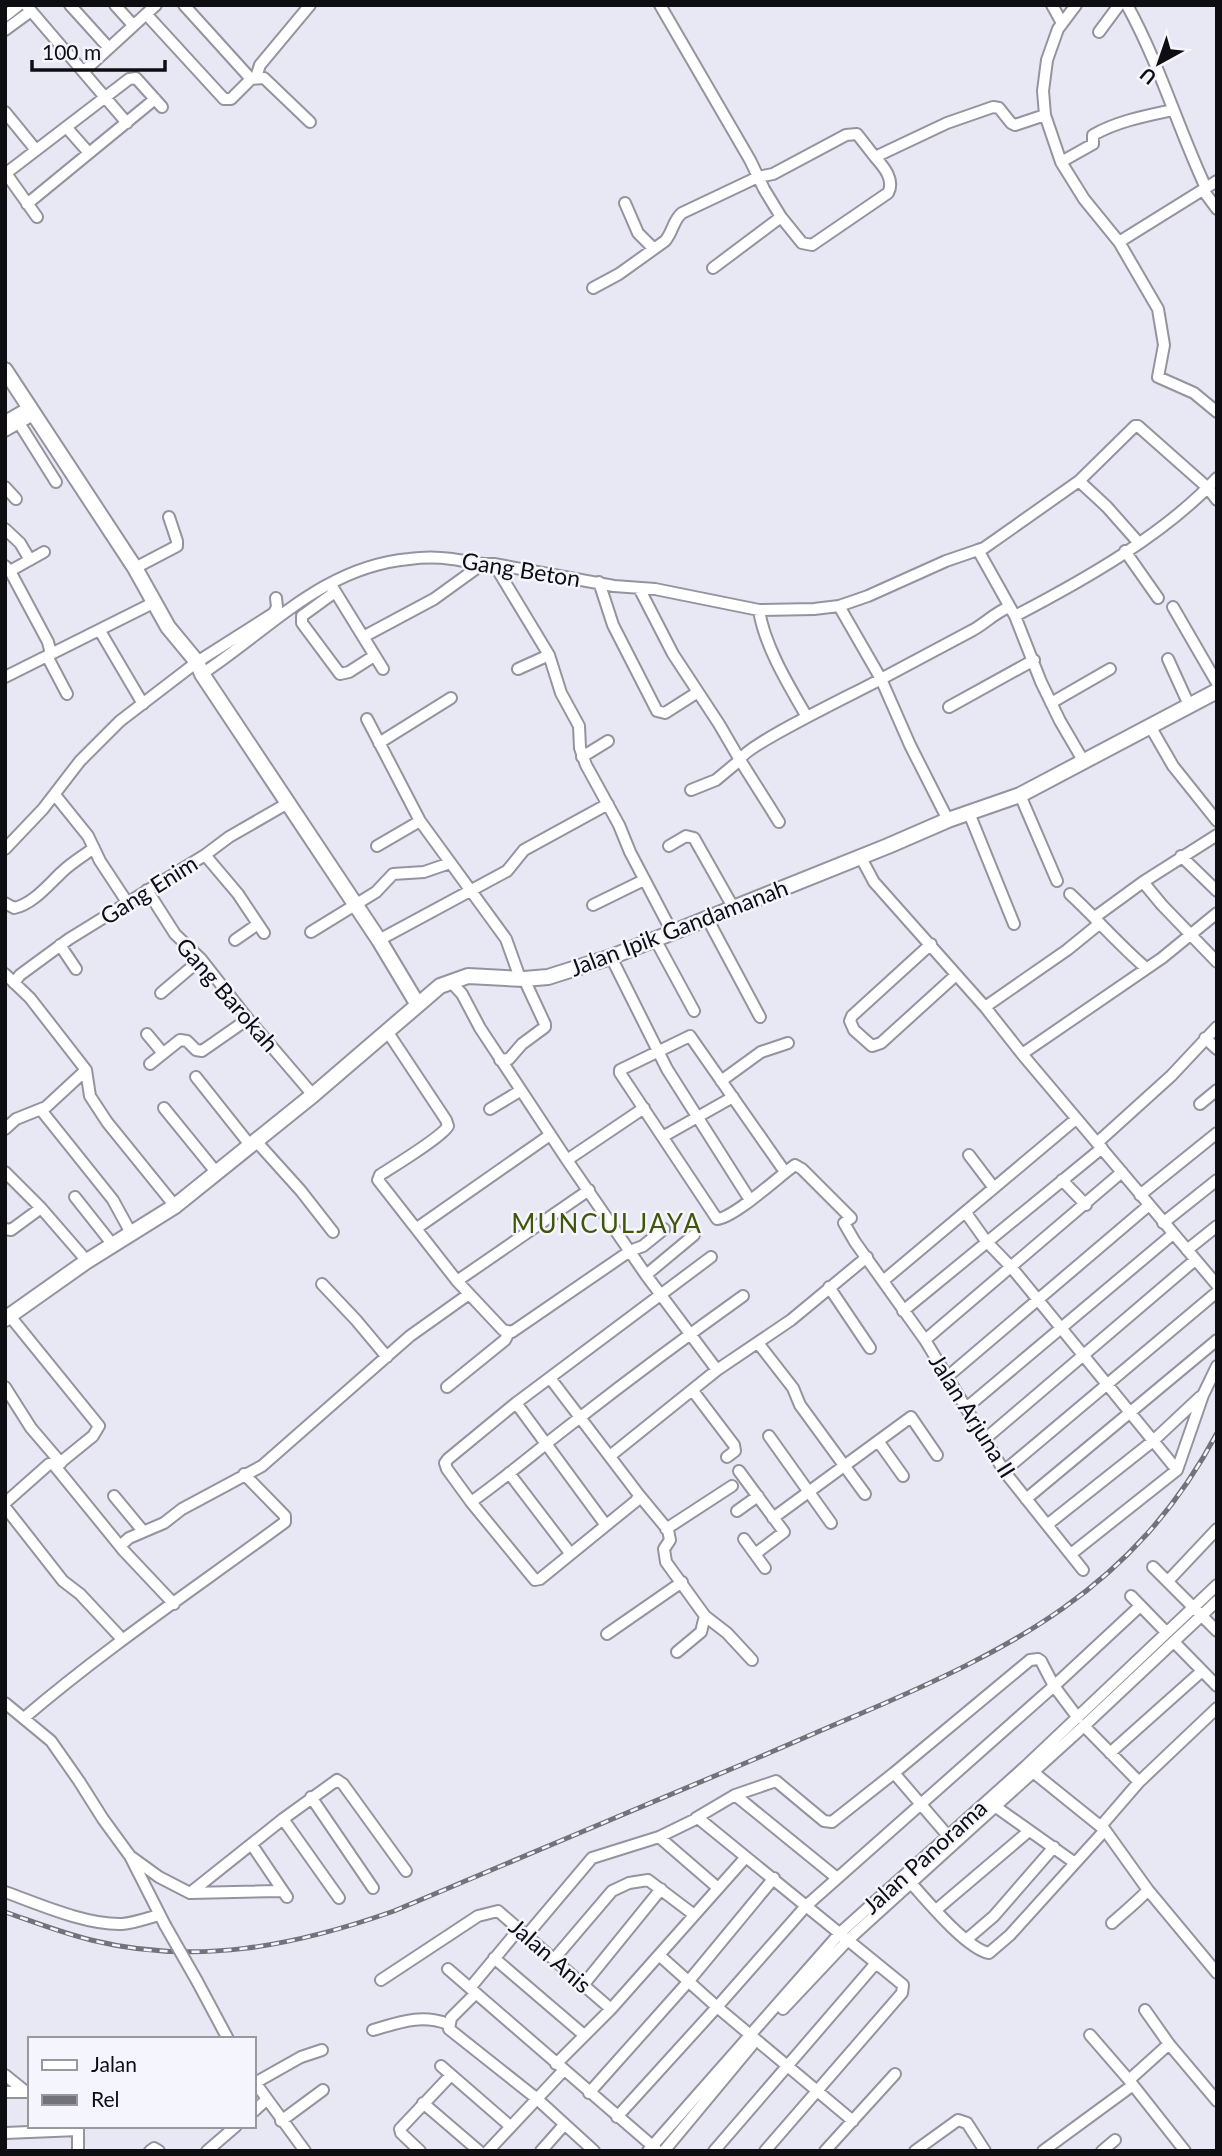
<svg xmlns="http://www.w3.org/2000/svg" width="1222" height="2156" viewBox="0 0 1222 2156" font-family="Lato,sans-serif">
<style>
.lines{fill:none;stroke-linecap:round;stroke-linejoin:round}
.street-casing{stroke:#94949f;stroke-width:14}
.secondary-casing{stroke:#94949f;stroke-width:18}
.street{stroke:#fff;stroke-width:10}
.secondary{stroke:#fff;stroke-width:14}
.rail-casing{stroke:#73727b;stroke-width:5}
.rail{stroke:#f5f5fd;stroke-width:2.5;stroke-dasharray:8;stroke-linecap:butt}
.street-bridge-casing{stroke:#94949f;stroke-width:14;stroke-linecap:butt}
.street-bridge{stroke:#fff;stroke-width:10}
.labels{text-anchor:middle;stroke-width:5;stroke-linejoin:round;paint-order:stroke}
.street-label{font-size:23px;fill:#0e0d12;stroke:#f5f5fd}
.quarter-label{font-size:26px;letter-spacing:2px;fill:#425609;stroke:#f5f5fd}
</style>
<rect width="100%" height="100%" fill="#e8e7f4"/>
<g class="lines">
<g class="street-casing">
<path id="street" d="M26 5 127 123
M70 5 108 47
M115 5 133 25
M660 5 750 160 764 189 781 217 802 243 812 245 888 193C895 180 884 167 875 157
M1052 5 1062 23
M1076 5 1058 29 1047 60 1043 91 1045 115 1061 162 1084 199 1119 242 1158 309 1164 345 1158 377 1194 393 1217 412
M1127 5C1159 63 1178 128 1206 188
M146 14 224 99H231L251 79 184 5
M5 16 19 5
M5 30 31 11
M1099 32 1119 5
M84 71 156 5
M256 77 260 65 310 5
M251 79 264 78 310 122
M5 112 36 150
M67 128 89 153
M1061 162 1093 144V135C1118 121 1145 116 1173 110
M5 172 37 217
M5 174 129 79 136 78 162 107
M1203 190 1217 209
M625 203 638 233 654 249
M27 204 155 99
M1119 242 1217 181
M713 268 781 217
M593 288 619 274 665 241C673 232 673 220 682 213L758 177 773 174 846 135 857 134 875 157 947 123 993 107 999 108 1011 123 1015 125 1045 115
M5 421 31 406
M19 423 56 482
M5 431 35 414
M1079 481 1107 507 1138 542
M5 487 16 499
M5 529 20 543 30 560
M978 550 984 548 1079 481 1135 426H1138L1208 488 1217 500
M1125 551 1158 598
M494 564 549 655 561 693 579 726 580 748 586 765 619 825 630 852 672 932
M5 566 10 571 44 552
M135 568 177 546V541L169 517
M599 582 613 625 657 711 665 713 698 692
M333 588 383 669
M639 588 673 654 719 724 740 760C745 745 860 691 881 679L910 745 948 820
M335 592 302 616V623L340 674 349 672 374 656
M839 606 881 679 973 630C987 622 993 614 1009 607
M1173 607 1217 683
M759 610C764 645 789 686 807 717
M1015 616C1084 580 1164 535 1217 478
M100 631 143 704
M363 637 434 599 481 565
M51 654 153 603
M47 656 67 694
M1168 659 1189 705
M518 669 549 655
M202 674C270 629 323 567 409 559 423 557 438 557 452 559 467 561 479 565 494 564L614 586 655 589 759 610 814 609 839 606 868 596 946 561 978 550 1015 616 1041 682 1060 721 1084 762
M5 677 51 654 48 642 10 571
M1051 703 1110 669
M949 707 1034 660
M367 719 420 821 506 939 520 978
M1150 726 1173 766 1217 821
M379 743 451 698
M582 757 608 741
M691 790 716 780 740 760 779 822
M55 795 88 836 100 861 127 902
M1020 795 1057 881
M969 813 1014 924
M377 846 420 821
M669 846 686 836 694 838 733 907
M5 849 43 809 80 761 120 721 197 662 274 613 277 607 276 598
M205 855 238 894 264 933
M860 856 874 882 985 1007 1022 1054 1217 1285
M1181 856 1217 891
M1143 882 1162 905 1217 962
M147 890 175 934 201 959 248 1019 313 1095
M1070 894C1096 918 1119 945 1146 968
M5 903 14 908C33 904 48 885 62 872 71 863 83 856 94 848
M593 905 644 880
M1095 917 1143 882 1217 835
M707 918 760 1017
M311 932 376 892 393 874 424 872 450 863
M655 939 694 1011
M235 940 258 924
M379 940 507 871 524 850 608 804
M931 944 852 1016 850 1021 854 1030 872 1046 881 1043 956 975
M60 945 76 969
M611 957 667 1069 750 1200
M5 974 30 998 86 1070 90 1096 107 1122 175 1206
M450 981 462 994 480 1028 567 1160 646 1275 717 1370
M14 983 20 975 69 939 205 855 229 837 288 803
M161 993 201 959
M985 1007 1067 950 1099 924
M387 1031 446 1120 448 1126C442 1137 394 1166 380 1175L378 1180 457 1281 503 1330 512 1332 630 1251 643 1246 664 1229
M147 1034 162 1052
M1205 1038 1217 1049
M1022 1054 1162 958 1217 913
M500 1060 509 1059 522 1044 545 1027V1024L524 979
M150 1064 180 1040 187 1041 196 1050 202 1051 248 1019
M196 1077 250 1145
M721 1081 761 1052 788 1043
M1200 1104 1217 1090
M164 1108 216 1172
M490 1109 520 1091
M41 1110 113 1200 131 1233
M5 1129 16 1119 46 1107 86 1070
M664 1136 733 1097
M256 1141 301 1191 333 1232
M1098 1142 1171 1076 1217 1027
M969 1155 994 1188
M567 1160 644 1108
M5 1172 41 1208 87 1261
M785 1172 690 1036 620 1070V1073L717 1219C734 1218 778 1177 795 1165L802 1169 851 1218 844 1223 855 1242 925 1340 1004 1471 1083 1570
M1062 1180 1086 1205
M1140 1195 1217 1133
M75 1197 113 1245
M966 1213 986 1241 1012 1268 1177 1470
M1163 1223 1217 1180
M417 1228 550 1135
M5 1229 11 1230 41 1208
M1187 1250 1217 1226
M646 1275 694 1235
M457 1281 589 1190
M883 1281 1076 1119
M322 1284 356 1320 387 1357
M829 1287 870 1348
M903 1311 1102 1148
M9 1315 99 1426 93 1436 56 1466
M925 1340 1122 1172
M758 1343 793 1388 800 1405 865 1494
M947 1377 1148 1206
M550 1378 639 1495 636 1501 540 1579 535 1580 471 1502C508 1476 542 1446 578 1419 632 1377 687 1336 743 1296
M5 1387 31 1428 61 1463
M447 1387 505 1340 509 1332
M693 1391 734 1445 735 1451 727 1457
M516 1403 605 1524
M966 1408 1173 1234
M769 1436 831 1523
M985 1439 1195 1260
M878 1441 903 1476
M610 1456 717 1370 791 1320 867 1257
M739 1471 784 1532 755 1554
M1004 1471 1217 1292
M509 1473 570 1553
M639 1495 668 1530 670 1540 664 1549 666 1562 705 1616 701 1632 677 1652
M114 1496 143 1531
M1026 1499 1217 1340
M471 1502 447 1469 445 1463 448 1459 516 1403 711 1257
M5 1503 49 1464 54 1465 124 1551 174 1604
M5 1507 63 1581 80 1594 122 1639
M737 1511 758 1496
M773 1518 911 1417 937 1455
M1047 1525 1153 1441 1200 1397
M666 1529 732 1486
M744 1539 765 1568
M120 1546 129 1538 164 1523 182 1509 262 1466 410 1336 469 1294
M1071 1554 1177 1470 1203 1395 1217 1366
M1153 1567 1217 1631
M1168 1581 1217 1529
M1131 1596 1166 1632
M705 1616 727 1633 752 1660
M607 1634 682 1582
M1174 1642 1217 1686
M5 1703 51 1741 79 1781 103 1819 130 1856 165 1925
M24 1718C107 1647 197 1587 285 1522V1516L244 1474
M1084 1726 1139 1782
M1110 1753 1202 1671
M1028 1768 1105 1830 1148 1890 1217 1973
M894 1773 949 1837
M735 1795 837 1878
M311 1797 373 1888
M996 1807 1075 1863
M696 1818 735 1795 776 1781 824 1821 832 1822 894 1773 1030 1660 1038 1659 1041 1661 1054 1686 1078 1718
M283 1819 339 1898
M1101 1826 1139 1782 1217 1708
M659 1837 718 1888
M252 1845 287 1897
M130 1856 159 1877 190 1893 283 1819 337 1780 343 1784 406 1871
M911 1883C927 1901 967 1949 989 1953L1010 1935 1105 1830
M5 1892C39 1904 85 1925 122 1924 134 1923 148 1918 159 1915
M190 1893 281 1891
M936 1910 1029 1831
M1112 1923C1124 1912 1136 1903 1148 1890
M527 1935 592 1858 659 1837 698 1818 903 1985 902 1993 765 2151
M966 1940 994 1916 1054 1847
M659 1955 717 2007 853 2121
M494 1958 584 2035
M554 1959 612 1891 629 1883 648 1880 693 1914
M448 1969 656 2149
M381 1980 478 1916 498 1911 611 2009
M197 1981 228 2039
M584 1984 661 1889
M470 1988 519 1929
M476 1993 451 2018 449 2029 536 2098 594 2151
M783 2009 848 1940 1084 1726 1217 1601
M1145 2010 1169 2044 1217 2101
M373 2030C401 2022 421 2014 448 2024
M1090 2035 1129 2080 1185 2151
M556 2064 611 2009 746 1857
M441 2066 510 2126
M5 2075 26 2092
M1129 2080 1169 2044
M254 2081 305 2151
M255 2083 301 2057 322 2050
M5 2092H27
M589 2093 688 1982 774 1878
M423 2103 479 2151
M254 2111 266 2100
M617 2117 717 2007 806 1906 1054 1686 1139 1607
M281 2121 323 2090
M5 2133 78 2130
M78 2151V2126
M150 2151 154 2148 159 2151
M207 2151 236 2126
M420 2151 401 2133 400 2129 451 2075
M488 2151 563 2071
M541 2151 564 2125
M648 2151 840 1933 1026 1766 1217 1585
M664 2151 752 2045
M714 2151 876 1963
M825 2151 895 2074
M915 2151 958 2120 967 2123 985 2151
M1043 2151 1133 2085
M1102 2151 1115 2140"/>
</g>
<g class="secondary-casing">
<path id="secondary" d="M5 370 135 568 168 627 197 662 202 674 379 940 418 1005
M5 1319 87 1261 175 1206 313 1095 440 986 468 976 524 979 548 977 611 957 888 846 948 820 1020 795 1217 691"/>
</g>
<use href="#street" class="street"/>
<use href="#secondary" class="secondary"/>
<g class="rail-casing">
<path id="rail" d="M5 1912C34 1922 62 1933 91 1940 196 1966 295 1946 394 1911 504 1865 614 1818 724 1772 768 1754 812 1734 855 1716 1010 1650 1134 1589 1217 1433"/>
</g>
<use href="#rail" class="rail"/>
<g class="street-bridge-casing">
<path id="street-bridge" d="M165 1925 197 1981"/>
</g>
<use href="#street-bridge" class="street-bridge"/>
</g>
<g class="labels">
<g class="street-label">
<text transform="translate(521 570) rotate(9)" y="8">Gang Beton</text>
<text transform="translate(149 890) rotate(-32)" y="8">Gang Enim</text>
<text transform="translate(679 928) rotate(-21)" y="8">Jalan Ipik Gandamanah</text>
<text transform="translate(227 995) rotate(49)" y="8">Gang Barokah</text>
<text transform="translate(972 1416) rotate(58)" y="8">Jalan Arjuna II</text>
<text transform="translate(925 1857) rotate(-42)" y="8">Jalan Panorama</text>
<text transform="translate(550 1956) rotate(41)" y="8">Jalan Anis</text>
</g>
<g class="quarter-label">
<text x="607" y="1233">MUNCULJAYA</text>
</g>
</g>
<rect width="1222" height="2156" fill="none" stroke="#0e0d12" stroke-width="14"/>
<rect x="28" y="2037" width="228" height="91" fill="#f5f5fd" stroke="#99989f" stroke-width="2"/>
<rect x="42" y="2060" width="35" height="10" fill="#ffffff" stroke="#99989f" stroke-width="2"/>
<text x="91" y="2072" font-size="21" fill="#0e0d12">Jalan</text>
<rect x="42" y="2095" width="35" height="10" fill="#73727b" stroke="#99989f" stroke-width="2"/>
<text x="91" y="2107" font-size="21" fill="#0e0d12">Rel</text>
<g transform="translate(1159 63) rotate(220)" stroke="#f5f5fd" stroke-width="5" paint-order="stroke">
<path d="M0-5L12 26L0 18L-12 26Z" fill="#0e0d12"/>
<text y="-10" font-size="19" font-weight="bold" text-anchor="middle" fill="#0e0d12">U</text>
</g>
<path d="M32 60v10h133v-10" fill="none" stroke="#0e0d12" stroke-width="3.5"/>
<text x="42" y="60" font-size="21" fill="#0e0d12" stroke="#f5f5fd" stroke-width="5" paint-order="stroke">100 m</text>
</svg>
